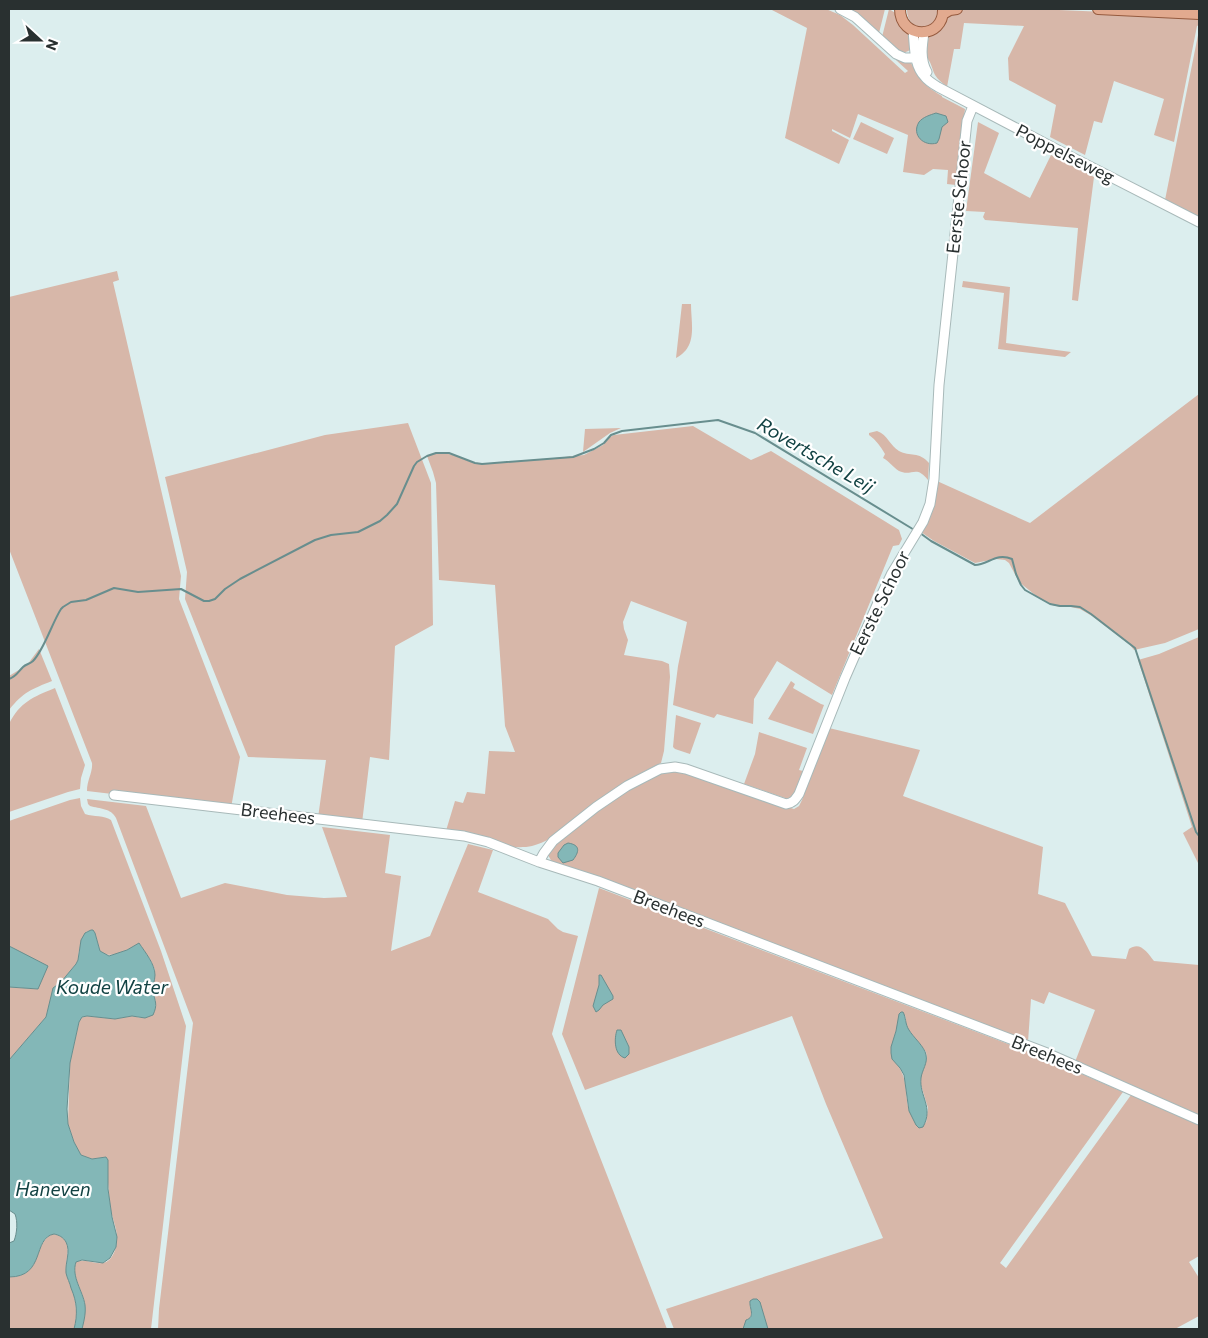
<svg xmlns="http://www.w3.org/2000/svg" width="1208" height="1338" viewBox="0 0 1208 1338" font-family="Commissioner,sans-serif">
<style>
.green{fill:#d7b7a9;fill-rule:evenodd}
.water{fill:#83b7b7;stroke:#688e8e}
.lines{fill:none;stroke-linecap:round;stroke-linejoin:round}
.stream{stroke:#688e8e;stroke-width:2}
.minor-casing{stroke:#a8b9b9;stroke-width:11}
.major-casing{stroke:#955a3e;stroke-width:12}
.minor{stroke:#fff;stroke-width:9}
.major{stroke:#e2aa8f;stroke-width:10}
.labels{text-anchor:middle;stroke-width:4.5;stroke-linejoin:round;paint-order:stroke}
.street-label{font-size:18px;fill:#293030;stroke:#fff}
.water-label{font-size:19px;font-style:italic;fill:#124243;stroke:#fff}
</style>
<rect width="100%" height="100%" fill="#dceeee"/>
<path class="green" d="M770 9H826L840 15 853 25 905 73 908 71 896 60 899 58 910 61C920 80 923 85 942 96V97L965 109 956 185 947 184 948 170 933 169 924 175 903 172 908 135 858 114 850 138 832 129V131L849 140 839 164 785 138 807 28Z
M845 9H885L879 33Z
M889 9 897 14 910 34 911 49C900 59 889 44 882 37Z
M907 9H937C939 33 906 33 907 9Z
M970 9H1036L1199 16V25L1197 26 1174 142 1154 135 1164 99 1114 81 1102 123 1094 121 1085 155 1050 137 1056 105 1009 80 1008 58 1024 26 964 23 960 49H954L947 87C943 83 938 80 935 75 932 69 931 61 926 57V39C939 23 949 11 970 9Z
M1199 30V217L1165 200Z
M861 122 894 138 887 154 853 139Z
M978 122 999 133 984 173 1030 198 1051 155 1094 177 1078 301 1072 300 1078 228 985 220 983 217 985 212 966 211Z
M117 271 119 280 113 282 181 576 179 599 240 757 231 808 87 791C87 780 93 772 92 763L9 549V297Z
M963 281 1010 287 1006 343 1071 352 1065 357 998 349 1004 293 962 287Z
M682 304H691C691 324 698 347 676 358Z
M1199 394V629L1165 643 1134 650 1130 645 1092 616 1080 609 1071 607H1060L1052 605 1040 599 1019 582 1009 563 1005 560 996 559 975 563 934 541 921 532 937 481 1030 523Z
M408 423 431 483 433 625 395 646 389 760 370 757 362 823 318 818 326 760 248 757 185 599 187 572 165 477 325 435Z
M693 426 751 460 771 451 899 530 902 539 899 545 893 546 832 695 777 661 754 699 753 724 717 714 714 718 673 705 678 666 687 622 631 601 623 622 624 629 628 640 624 655 662 661 669 664 670 677 664 751 661 763C641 773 622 783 604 796 582 811 558 840 532 846 510 851 468 839 445 834L455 801 463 803 467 792 485 794 489 751 515 752 505 726 495 585 439 580 436 483 433 472 427 456C452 447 460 462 482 464L526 461 584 455 603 445 610 437 614 435Z
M621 428 610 433 583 452 585 429Z
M877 431C888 435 890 446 899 451 910 457 919 451 929 463L928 480C916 464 912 477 899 471 893 467 889 461 883 458L885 454C881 447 876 440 869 435V433Z
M1199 637V865L1183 833 1192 827 1138 660 1159 654Z
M39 649 52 681C32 689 23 692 9 710V676L27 665Z
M791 681 795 684 793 688 821 704 824 705 813 734 768 719Z
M55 688 85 765 81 778 80 789 68 792 9 812V724C20 702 33 697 55 688Z
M676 715 701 723 690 754 675 749 673 747Z
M829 728 920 750 903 796 1043 847 1038 894 1065 903 1092 956 1126 959 1129 949C1140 941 1147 952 1154 961L1199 965V1115L1075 1062 1095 1010 1049 992 1044 1004 1031 999 1028 1042 552 862 548 855 556 844 614 798 657 774 676 769 794 809 799 806 802 800Z
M759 732 807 748 799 770 803 771 794 794 793 797 788 799 744 784 755 754Z
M80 798 81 806 85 814C94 817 104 815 111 820L161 951 186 1026 151 1329H82C84 1321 86 1313 85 1305 83 1291 71 1277 76 1262 86 1258 97 1266 106 1262 114 1258 117 1246 117 1238 117 1229 113 1220 111 1211 108 1193 108 1175 106 1157L92 1159 81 1155 74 1142 68 1124 70 1063 80 1018 87 1016 115 1019 132 1016 142 1018 156 1006 155 998 153 991 155 970 150 959 139 944C127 949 112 961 100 951L95 933 87 931 79 950 78 960 76 964 61 982 55 986 46 1017 9 1060V987L38 989 15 949 9 946V821L70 800Z
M87 799 146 806 181 898 225 883 287 895 324 898 347 897 322 827 390 835 385 873 401 876 391 951 430 936 468 844 493 850 478 892 548 919 558 929 563 932 578 936 552 1034 667 1329H158L159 1309 193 1023 116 818C111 808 100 809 90 806L88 804Z
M599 888 1050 1060 1123 1092 1000 1263 1006 1268 1131 1095 1199 1125V1256L1189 1262 1199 1278V1316L1175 1329H768L750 1304C751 1311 754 1317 746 1321L743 1329H674L666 1309 883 1238 826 1104 792 1016 585 1090 562 1034ZM905 1015 907 1028 926 1052 927 1058 921 1076V1085L928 1108 926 1123 909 1111C904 1091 909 1075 892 1059 893 1043 894 1027 905 1015Z
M51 1234C56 1234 61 1235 65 1240 71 1250 65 1261 66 1271 67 1277 69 1282 71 1286 76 1301 78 1314 74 1329H9V1277C42 1277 31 1249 51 1234Z"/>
<path class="water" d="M936 113 946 116 948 122 942 127 939 139 937 143C924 147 911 135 919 122 923 117 930 115 936 113Z
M568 843C581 845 579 852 573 860L563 863 558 857V853L564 845Z
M91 930H93L95 933 100 951 109 956 127 950 139 943C145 952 155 964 155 975 155 981 152 986 153 991 155 1002 158 1004 153 1015L145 1018 132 1016 115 1019 87 1016 82 1017 79 1022 70 1063 67 1109 68 1124 74 1142 81 1155 92 1159 106 1157 108 1160V1189L112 1217 117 1237 116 1247 110 1258 103 1263 82 1260 76 1262C71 1277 83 1291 85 1305 86 1313 84 1321 82 1329H74C78 1314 77 1302 71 1288 70 1283 67 1278 66 1273 65 1262 71 1252 66 1242 63 1237 59 1235 54 1234 32 1238 46 1277 9 1277V1243L14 1241C17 1233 18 1222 15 1214L9 1210V1060L46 1017 53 988 61 982 76 964 78 960 81 940 85 933Z
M9 946 15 949 48 966 38 989 9 987Z
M599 975H601L613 996V999L603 1005 599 1010 596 1012 593 1006 599 985Z
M901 1012H903C906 1017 905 1024 909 1030 913 1037 925 1047 926 1055 928 1063 922 1070 921 1078 919 1096 934 1107 923 1127L919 1128 916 1125 909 1111 904 1075 900 1068 892 1059 891 1053V1047L896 1031 899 1014Z
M617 1030H621L629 1047V1054L625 1058C614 1055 614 1039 617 1030Z
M753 1299H757L760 1302 768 1329H743L746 1320C756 1317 749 1308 750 1301Z"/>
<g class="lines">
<path class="stream" d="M920 533 931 541 975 565C988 565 996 552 1012 559L1016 574 1021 585 1025 590 1050 604 1060 606H1071L1080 607 1091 614 1135 648 1196 832 1199 836
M9 679C16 677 18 672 23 667 26 664 30 664 33 661 44 650 52 623 61 609L63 607 71 602 86 600 114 588 138 592 181 589 204 601H209L215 599 225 589 240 579 315 540 331 535 358 532 380 521 387 515 397 504 414 466 417 462 427 456 436 453H449L475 463 482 464 573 457 594 449 604 443 611 435 622 431 718 420 755 433 916 531"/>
<g class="minor-casing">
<path id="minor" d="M840 9 855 17 896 54 905 58H915
M913 31C915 47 913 64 925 77 928 81 933 84 938 87L1060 151 1199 222
M924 33C922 46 920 59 927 72
M114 795 464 836 488 842 539 862 598 881 1047 1053 1199 1120
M539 862 544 853 553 841 596 807 627 786 660 769 675 767 686 769 786 804C793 803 795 800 799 794L845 678 880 598 892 573 923 522 930 504 934 479 939 385 967 121 973 106"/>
</g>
<g class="major-casing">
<path id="major" d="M900 9C900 40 944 40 943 9
M1098 9 1199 14
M943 14 950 10 957 9"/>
</g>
<use href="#minor" class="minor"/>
<use href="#major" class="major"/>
</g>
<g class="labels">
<g class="street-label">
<text transform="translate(1065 154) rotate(27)" y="6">Poppelseweg</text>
<text transform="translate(959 197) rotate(-84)" y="6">Eerste Schoor</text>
<text transform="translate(880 603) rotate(-64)" y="6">Eerste Schoor</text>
<text transform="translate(278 814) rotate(7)" y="6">Breehees</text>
<text transform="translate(669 909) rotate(21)" y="6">Breehees</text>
<text transform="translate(1047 1055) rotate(22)" y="6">Breehees</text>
</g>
<g class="water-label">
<text transform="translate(816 455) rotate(30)" y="7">Rovertsche Leij</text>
<text x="112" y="994">Koude Water</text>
<text x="53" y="1196">Haneven</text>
</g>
</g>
<rect width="1208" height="1338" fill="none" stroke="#293030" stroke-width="20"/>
<g transform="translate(40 40) rotate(111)" stroke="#ffffff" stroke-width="4" paint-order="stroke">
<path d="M0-4L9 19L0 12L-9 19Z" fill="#293030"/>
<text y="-8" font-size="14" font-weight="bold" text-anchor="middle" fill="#293030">N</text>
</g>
</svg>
